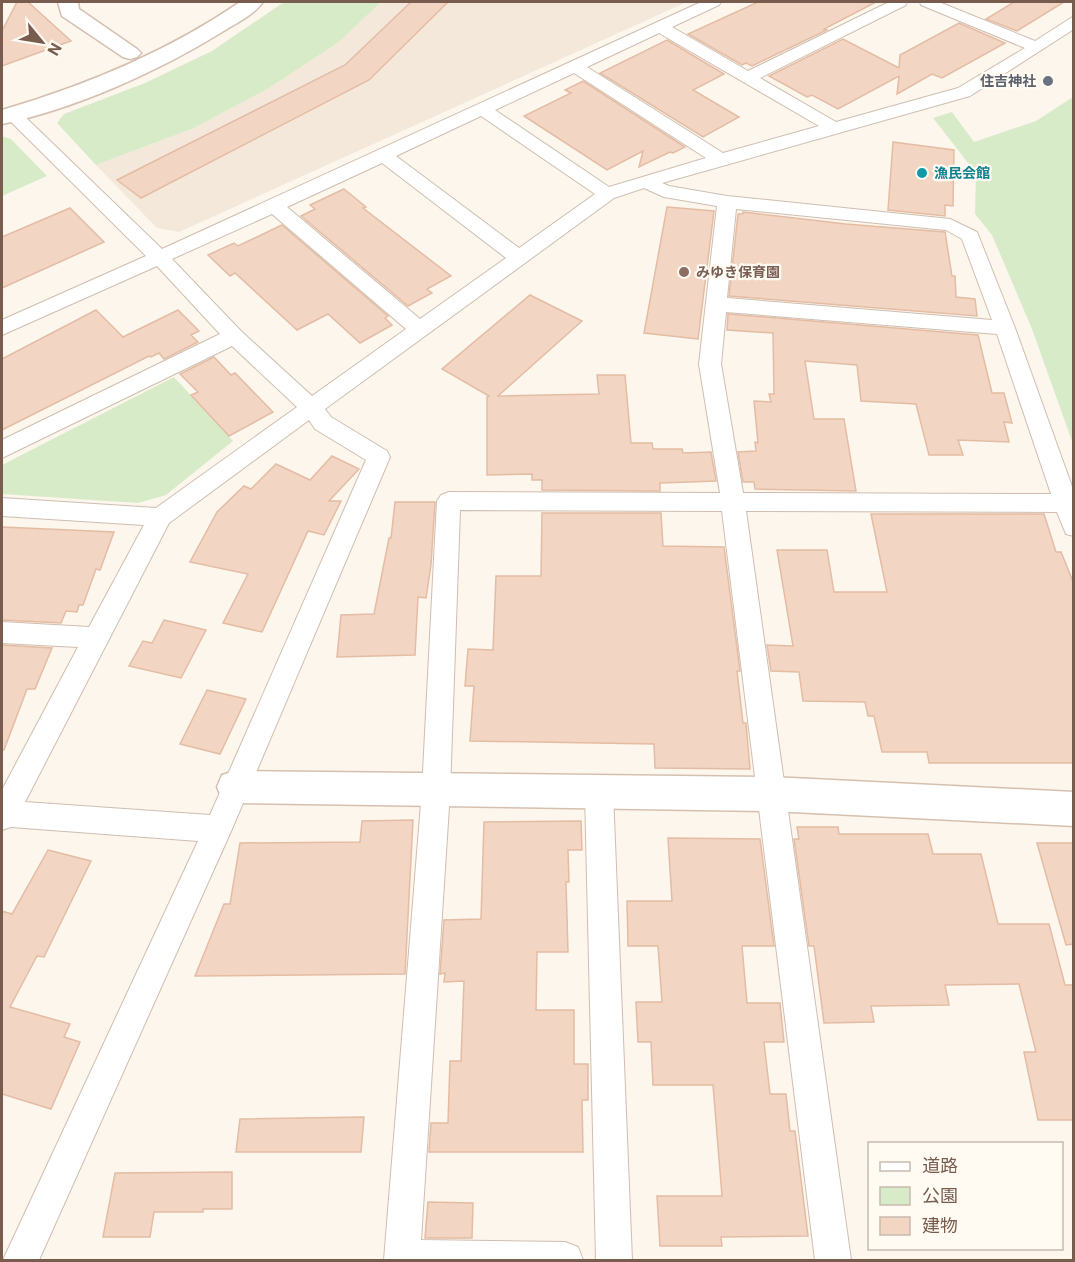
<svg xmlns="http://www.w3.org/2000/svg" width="1075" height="1262" viewBox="0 0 1075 1262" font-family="Roboto,'Noto Sans JP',sans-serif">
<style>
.residential{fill:#f4e8da}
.green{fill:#d7ebc9}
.building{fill:#f2d5c3;stroke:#e4bca4;stroke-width:1.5}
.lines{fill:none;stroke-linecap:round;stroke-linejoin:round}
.street-casing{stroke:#cfbeb0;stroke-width:2}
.secondary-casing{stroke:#d5c0b0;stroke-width:3}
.street{fill:#fff;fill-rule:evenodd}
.secondary{fill:#fff;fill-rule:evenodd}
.worship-dot{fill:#6b7280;stroke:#fffaf2;stroke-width:2}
.culture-dot{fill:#0f9aa8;stroke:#fffaf2;stroke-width:2}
.education-dot{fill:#8d6e63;stroke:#fffaf2;stroke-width:2}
.labels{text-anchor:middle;stroke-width:4.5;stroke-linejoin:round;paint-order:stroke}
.far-worship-label{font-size:14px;font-weight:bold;fill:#5b616d;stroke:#fffaf2;text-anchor:end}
.far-culture-label{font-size:14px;font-weight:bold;fill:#0d838f;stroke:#fffaf2;text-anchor:start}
.far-education-label{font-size:14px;font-weight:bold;fill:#785e54;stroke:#fffaf2;text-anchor:start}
</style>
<rect width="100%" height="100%" fill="#fcf6ec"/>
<path class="residential" d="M381 2H687L179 232 157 228 96 165 194 128 269 88 339 42Z"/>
<path class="green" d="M284 2H381L339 42 269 88 194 128 96 165 57 123 64 114 145 83 212 51Z
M1073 97V444L1032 329 992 235 975 214 976 173 933 118 952 112 974 142 1036 121Z
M2 136 11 139 47 176 2 196Z
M174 377 233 441 166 495 138 503 2 494V465Z"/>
<path class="building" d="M17 2H28L71 41 2 66V31Z
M411 2H448L369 80 141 198 117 180 345 65Z
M758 2H876L824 29 827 30 752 66 746 63 742 65 688 34Z
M1014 2H1064L1017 31 986 19Z
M959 23 1005 43 942 78 932 74 897 94 899 76 838 109 812 95 807 97 769 76 843 39 899 68 900 55Z
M667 40 724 74 693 90 739 117 703 137 600 73Z
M583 81 685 147 673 153 670 152 639 167 643 151 607 170 524 116 571 93 565 90Z
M893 142 954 150 953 206 945 205V216L888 210Z
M344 189 366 207 363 208 451 276 427 289 432 293 408 306 301 216 315 209 310 205Z
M667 207 714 211 698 339 644 333Z
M70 208 104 242 2 288V237Z
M743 212 846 224 945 232 952 276H955L956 297 975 299 977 316 729 296 738 214H743Z
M282 225 388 316 385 318 392 325 360 343 328 314 297 330 235 273 230 276 208 255 234 243 238 246Z
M530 295 582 321 498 396 599 394 597 375H625L631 443H652L653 449H682L683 453 711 452 716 481 660 483V491L542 490V480H532V474L487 475V397L489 396 442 369Z
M96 310 123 337 178 310 199 331 191 335 198 342 164 359 159 353 151 357 149 356 2 430V359Z
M728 314 978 335 992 393H1004L1012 423 1004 422 1009 442 958 440 963 455H929L916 404 861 401 857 365 805 361 814 419H844L856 491 755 489 754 482H743L738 452 756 451 755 442 758 443 754 401 771 402 769 394H774L773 333 727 330Z
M214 357 231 375 235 373 273 412 229 436 191 395 198 392 180 374Z
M332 456 359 469 329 501H341L324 535 308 531 262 632 223 623 248 574 190 562 217 512 244 486 251 489 276 464 310 480Z
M395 502H435L431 565 426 598 418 597 415 655 337 657 341 615 374 614 389 538H391Z
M542 513H661L663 546 724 547 740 671H737L743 723H746L750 769 655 768 654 744 470 741 474 686H465L468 649 493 650 496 576H541Z
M871 514H1044L1056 552H1061L1074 584V763H929L927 752H882L874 716H868L865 702 803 701 799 672 771 671 767 645 793 646 777 550H827L834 592H887Z
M2 527 114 532 100 570 96 569 83 605H79L77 612 66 611 61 623 2 620Z
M164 620 206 630 181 678 129 666 143 641 152 643Z
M2 645 52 648 35 689H27L4 750H2Z
M207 690 246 699 220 754 180 744Z
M413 820 405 974 195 976 224 904H230L240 843 360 842 362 821Z
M581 821 582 850H568L569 882H566L568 952H537L536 1010H574V1064H588V1100H582L583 1152H429L431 1123H448L450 1061H461L464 981 444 982 445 973 440 974 444 920 481 919 484 822Z
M797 827H838L839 834H928L933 854H981L998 924H1049L1065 985H1074V1120H1038L1024 1052H1036L1019 984 945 985 949 1005 871 1006 874 1022 824 1023 814 946H809L794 839H799Z
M668 838 760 839 774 946H742L747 1003H780L784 1042H764L770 1094H786L790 1131H795L808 1236 721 1237 722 1246H660L657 1196H722L713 1085H653L651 1042H638L636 1002H662L658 946H628L627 901H672Z
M1037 843H1074V944L1066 945Z
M48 850 91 861 44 957 37 956 10 1007 70 1024 64 1037 80 1042 51 1109 2 1094V911L12 914Z
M364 1117 361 1152H236L240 1119Z
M232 1172V1209H203V1212H154L150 1237H103L115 1173Z
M428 1202 473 1203 472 1238H425Z"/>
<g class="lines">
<g class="street-casing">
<path id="street" d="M701 2H721L719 5 672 27 748 71 889 2H907L906 5 760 78 836 122 958 88 1025 48 921 5 920 2H939L1035 41 1074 16V29L970 96 662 183 669 186 727 196 950 219 977 232 1015 328 1074 492V536L1066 534 1057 512 746 511 851 1260H815L722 511 460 510 450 791 421 1240 565 1242 578 1247 583 1260H384L422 791 437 501 441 495 449 492 720 493 699 364 717 206 664 197 644 188 614 198 325 409 331 417 387 451 390 457 232 829 39 1260H3L198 841 11 827 2 830V790L78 647 2 643V622L89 627 144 525 2 516V498L156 508 297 407 232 346 2 458V440L220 334 157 266 2 335V320L146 256 3 114 6 110H18L162 249ZM659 33 819 126 723 153 587 67ZM574 73 706 158 609 187 495 110ZM481 116 595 194 519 248 396 156ZM382 163 506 258 420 319 287 207ZM736 209 946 230 962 239 992 320 727 298ZM272 214 406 329 312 396 241 331 172 259ZM726 312 997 334 1051 494 743 493 721 364ZM309 420 315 429 366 460 210 815 25 802 169 523Z
M599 780 609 784 613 793 632 1260H596L585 793 589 784Z"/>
</g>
<g class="secondary-casing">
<path id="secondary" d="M58 2H78L79 9 137 49 141 53 137 57 130 59 123 57 62 16Z
M240 2H263C254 15 235 24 222 32 159 71 75 109 2 124V110C87 85 167 52 240 2Z
M235 771 772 777 1074 792V826L772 811 235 803 222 799 217 787 222 775Z"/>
</g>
<use href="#street" class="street"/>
<use href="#secondary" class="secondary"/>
</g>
<circle class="worship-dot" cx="1048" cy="81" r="6"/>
<circle class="culture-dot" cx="922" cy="173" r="6"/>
<circle class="education-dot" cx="684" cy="272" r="6"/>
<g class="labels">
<g class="far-worship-label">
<text x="1036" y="86">住吉神社</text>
</g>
<g class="far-culture-label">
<text x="934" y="178">漁民会館</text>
</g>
<g class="far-education-label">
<text x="696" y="277">みゆき保育園</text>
</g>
</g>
<rect width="1075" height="1262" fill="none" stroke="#785c4e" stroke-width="6"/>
<rect x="868" y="1142" width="195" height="108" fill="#fffaf2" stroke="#c9bbb0" stroke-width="1.5"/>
<rect x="880" y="1162" width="30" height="9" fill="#ffffff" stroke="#c9bbb0" stroke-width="1.5"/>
<text x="922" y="1172" font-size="18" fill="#785c4e">道路</text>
<rect x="880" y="1187" width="30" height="18" fill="#d7ebc9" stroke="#c9bbb0" stroke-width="1.5"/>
<text x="922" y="1202" font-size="18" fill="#785c4e">公園</text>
<rect x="880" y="1217" width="30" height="18" fill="#f2d5c3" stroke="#c9bbb0" stroke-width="1.5"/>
<text x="922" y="1232" font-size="18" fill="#785c4e">建物</text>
<g transform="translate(42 42) rotate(120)" stroke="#fffaf2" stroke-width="4.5" paint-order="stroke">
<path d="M0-4.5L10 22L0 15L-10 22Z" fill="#785c4e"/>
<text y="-9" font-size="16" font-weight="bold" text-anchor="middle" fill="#785c4e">N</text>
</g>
</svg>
